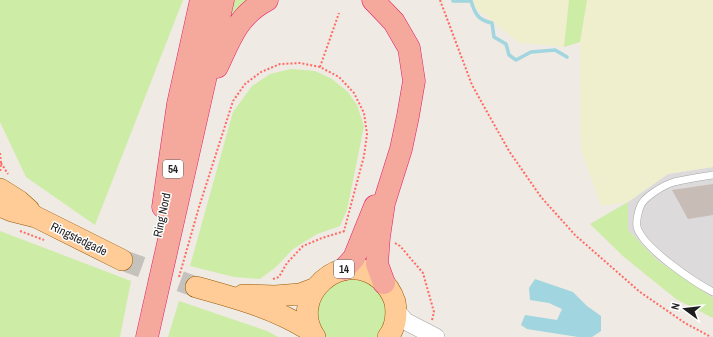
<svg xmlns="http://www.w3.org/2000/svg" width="713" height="337" viewBox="0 0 713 337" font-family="'Archivo Narrow',sans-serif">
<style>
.residential{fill:#dcdada}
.farmland{fill:#efefcd}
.grass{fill:#cdeca6}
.water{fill:#a1d5df}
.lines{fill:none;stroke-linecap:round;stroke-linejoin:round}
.stream{stroke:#a1d5df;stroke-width:3.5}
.building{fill:#c7bcb6}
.primary-tunnel{stroke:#c5c1bc;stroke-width:21;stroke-dasharray:21 10;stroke-linecap:butt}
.service-casing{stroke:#a5a5a5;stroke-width:8}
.tertiary-casing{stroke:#a5a5a5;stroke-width:18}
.primary-casing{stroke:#975b00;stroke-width:22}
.trunk-casing{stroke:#e21b6c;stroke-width:23}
.path{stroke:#ff6a64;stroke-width:2;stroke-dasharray:2 2;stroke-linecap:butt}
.service{stroke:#fff;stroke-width:7}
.tertiary{stroke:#fff;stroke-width:17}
.primary{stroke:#ffcc98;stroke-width:21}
.trunk{stroke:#f5a99c;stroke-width:22}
.labels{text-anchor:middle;stroke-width:3;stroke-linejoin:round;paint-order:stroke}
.shield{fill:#fff;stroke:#626262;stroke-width:1}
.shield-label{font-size:11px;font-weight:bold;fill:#1e1e1e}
.street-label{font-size:12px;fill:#1e1e1e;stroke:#fff}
</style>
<rect width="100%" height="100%" fill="#efeae3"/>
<path class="residential" d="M713 167V298L657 260 628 230V202L668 174Z"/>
<path class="farmland" d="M466 0H569L564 47 519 43Z
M587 0H713V167L668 174 628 202 601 206 581 149 580 42Z"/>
<path class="grass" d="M0 0H183L95 225 26 177 0 122Z
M227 0H256L230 31Z
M569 0H587L580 42 564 47Z
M291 69 315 71 332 79 348 92 357 105 364 126 347 210 340 226 317 234 293 249 276 267 260 279 234 277 190 266 233 112 252 86 270 74Z
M628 202V230L657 260 713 298V318L676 299 624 257 590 224Z
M0 231 131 281 120 337H0Z
M349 278 361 279 380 291 388 313 380 337H326C306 311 321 286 349 278Z
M179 301 267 331 278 337H168Z"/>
<path class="water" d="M535 279 573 292 587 306 601 316V331L592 337H578L527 329 521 325 525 315 557 320 562 309 549 303 530 300 529 288Z"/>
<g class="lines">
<path class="stream" d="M453 0V1H471C475 14 478 20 492 23L494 37 506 44 509 55 516 60 531 52 555 50 567 57"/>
</g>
<path class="building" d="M713 184V215L688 219 672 190Z"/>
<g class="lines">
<path class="primary-tunnel" d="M122 260 196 287"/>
<g class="service-casing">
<path id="service" d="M713 175C700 177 686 179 674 182 664 185 643 197 640 207 638 213 636 221 637 227 643 248 694 282 713 292"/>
</g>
<g class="tertiary-casing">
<path id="tertiary" d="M396 310 405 321 436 337"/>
</g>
<g class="primary-casing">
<path id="primary" d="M0 189 19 201 29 210
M0 206 12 211 36 217 122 260
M196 287C236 298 277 309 312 332
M243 295 275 296 300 294 316 288
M315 337C287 296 342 247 380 279 387 285 392 293 395 302 397 314 396 327 388 337"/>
</g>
<g class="trunk-casing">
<path id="trunk" d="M373 0 394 22 409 48 414 81 408 116 401 149 384 203 379 237 377 264 384 283
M217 67C230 39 238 15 267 0
M163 207 178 104 201 0
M344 269 354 258 375 206
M147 337 223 0"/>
</g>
<path class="path" d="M440 0 472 85 509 151 541 197 575 235 640 292 685 323 711 337
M320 67 339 13
M0 153 1 163 0 173
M1 163 8 174
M20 231 44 240
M395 243 400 246 423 273 434 312 432 320
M179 277 199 207 233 101 245 84 261 72 280 64 300 63 320 67 339 77 354 93 364 113 367 134 364 156 344 231
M273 279 279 277 287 263 303 246 322 238 345 231"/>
<use href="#service" class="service"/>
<use href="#tertiary" class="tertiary"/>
<use href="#primary" class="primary"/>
<use href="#trunk" class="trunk"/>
</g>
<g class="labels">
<g class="shield">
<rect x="163" y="160" width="20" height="18" rx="3"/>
<rect x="334" y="260" width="20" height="18" rx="3"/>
</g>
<g class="shield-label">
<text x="173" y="173">54</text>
<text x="344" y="273">14</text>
</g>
<g class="street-label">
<text transform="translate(162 215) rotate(-78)" y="4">Ring Nord</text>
<text transform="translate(79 239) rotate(26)" y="4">Ringstedgade</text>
</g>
</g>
<g transform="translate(685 309) rotate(285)" stroke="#ffffff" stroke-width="3" paint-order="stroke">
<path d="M0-3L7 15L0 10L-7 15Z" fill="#1e1e1e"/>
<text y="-6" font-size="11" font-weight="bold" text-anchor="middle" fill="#1e1e1e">N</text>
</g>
</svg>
